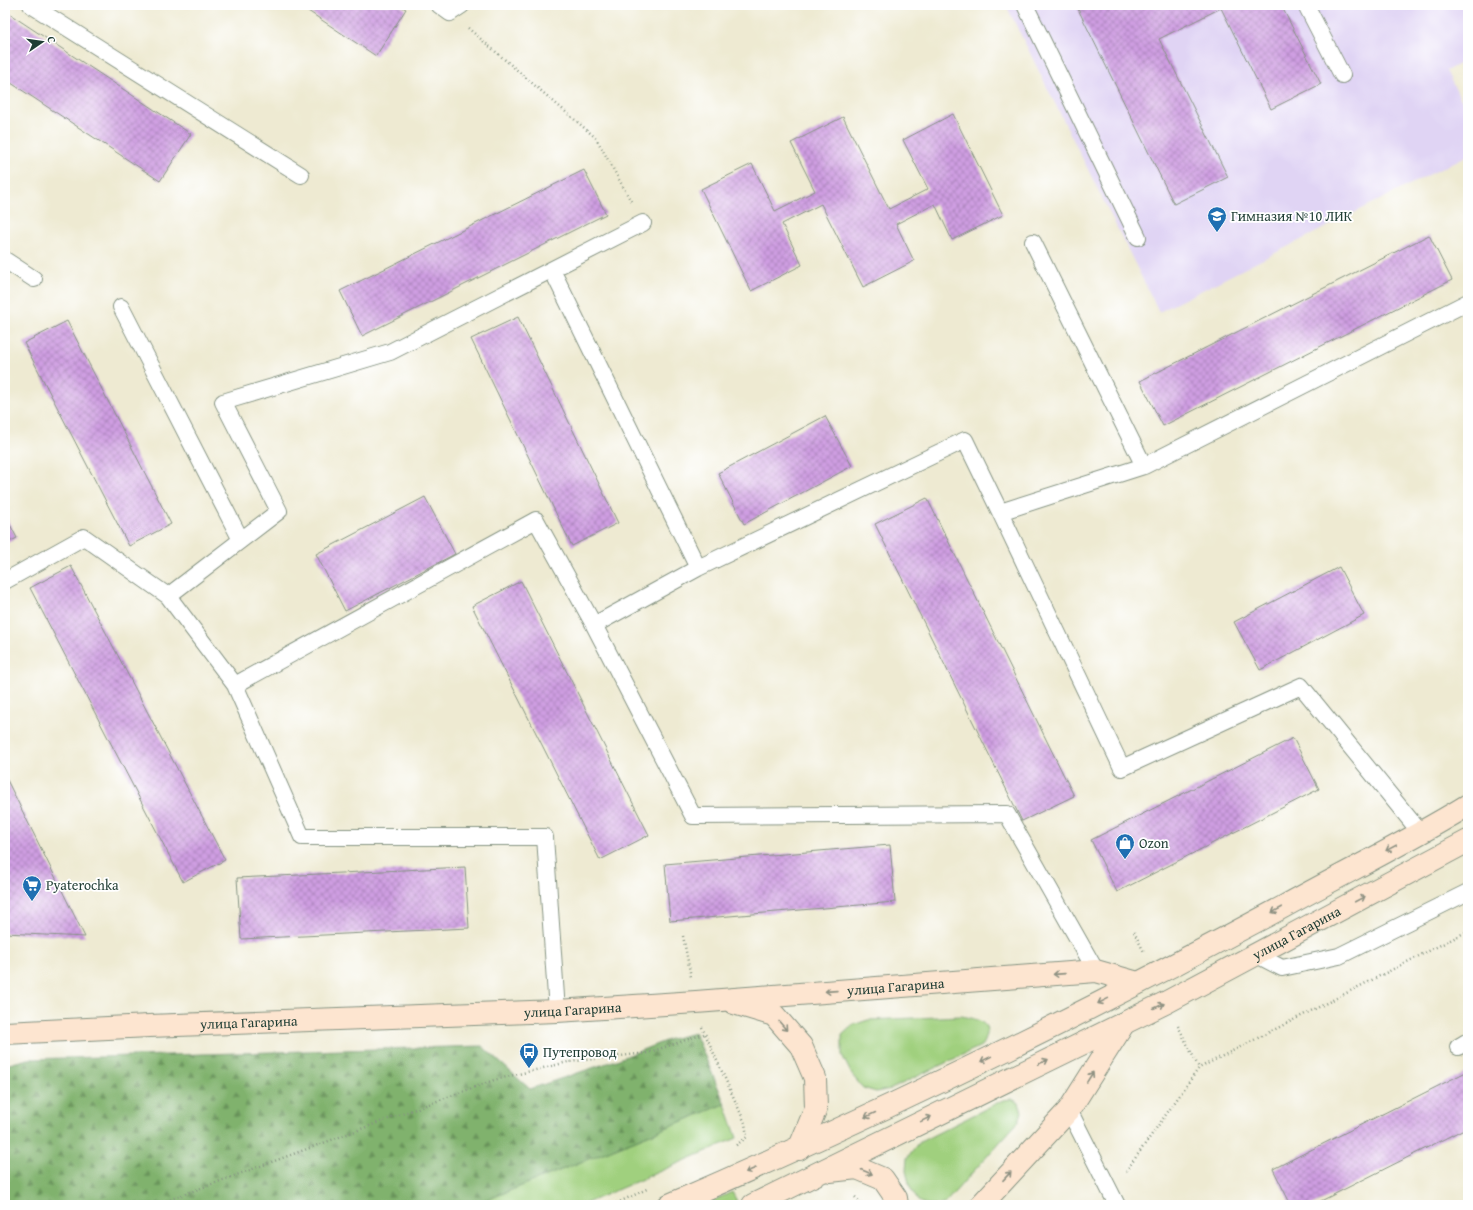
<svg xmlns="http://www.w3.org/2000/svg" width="1473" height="1210" viewBox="0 0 1473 1210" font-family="'Gentium Book Plus',serif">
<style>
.built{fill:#e0d4f4}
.grass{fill:#a0d07e;stroke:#608659}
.forest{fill:url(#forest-firs);stroke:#507850}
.building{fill:url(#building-cross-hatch)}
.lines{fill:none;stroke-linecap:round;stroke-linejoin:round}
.lane-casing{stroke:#869483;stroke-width:18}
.secondary-casing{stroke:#869483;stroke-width:24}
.path{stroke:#869483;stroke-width:2.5;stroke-dasharray:1 3;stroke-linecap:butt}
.lane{stroke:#fff;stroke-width:16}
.secondary{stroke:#fde5d0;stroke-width:22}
.oneway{stroke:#8e9182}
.labels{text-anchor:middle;stroke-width:3.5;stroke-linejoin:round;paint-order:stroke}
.poi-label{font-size:14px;fill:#1f3d34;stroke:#fff;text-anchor:start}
.street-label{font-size:14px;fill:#1f3d34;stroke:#fff}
</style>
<defs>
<pattern id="forest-firs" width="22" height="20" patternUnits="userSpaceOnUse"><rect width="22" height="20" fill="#80b26d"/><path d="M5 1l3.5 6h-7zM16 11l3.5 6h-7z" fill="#68925a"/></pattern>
<pattern id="building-cross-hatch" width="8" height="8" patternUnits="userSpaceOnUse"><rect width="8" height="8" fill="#cf9ee2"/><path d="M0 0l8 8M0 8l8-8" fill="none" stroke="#a782b8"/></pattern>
</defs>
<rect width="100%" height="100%" fill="#fff"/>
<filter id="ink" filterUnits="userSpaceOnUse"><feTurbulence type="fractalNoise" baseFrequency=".025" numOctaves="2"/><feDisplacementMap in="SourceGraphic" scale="8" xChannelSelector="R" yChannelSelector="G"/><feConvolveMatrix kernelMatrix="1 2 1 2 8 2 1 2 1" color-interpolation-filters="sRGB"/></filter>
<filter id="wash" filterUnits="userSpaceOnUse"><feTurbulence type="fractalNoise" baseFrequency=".012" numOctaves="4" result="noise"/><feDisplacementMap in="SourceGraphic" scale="16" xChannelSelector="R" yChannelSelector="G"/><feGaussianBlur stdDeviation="0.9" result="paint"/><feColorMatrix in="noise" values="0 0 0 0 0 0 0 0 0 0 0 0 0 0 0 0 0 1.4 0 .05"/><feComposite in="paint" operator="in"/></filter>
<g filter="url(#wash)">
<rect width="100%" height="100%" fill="#eeead2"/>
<path class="built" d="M1006 5H1468V59L1446 71 1468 113V155L1159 312Z"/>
<path class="grass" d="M961 1016C979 1019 995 1023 983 1045L891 1089 876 1092 863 1088 852 1075 842 1055V1035L853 1025 868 1020Z
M1012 1099 1019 1103 1022 1112 1019 1121 944 1204 928 1205 918 1201 910 1187 906 1171 907 1158 918 1143 1003 1100Z
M725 1104 737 1138 582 1205H474Z
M732 1192 737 1201 728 1205H703Z"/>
<path class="forest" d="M695 1033 725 1104 474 1205H5V1065L28 1059 482 1046 530 1089 619 1059 670 1039Z"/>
<g id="blocks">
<path class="building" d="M299 5H399L406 9 376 56Z
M1076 5H1281L1321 84 1271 109 1221 8 1159 39 1228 177 1174 204Z
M5 11 191 134 160 181 5 79Z
M953 114 1003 215 952 240 935 204 896 224 914 261 863 287 821 204 782 224 802 265 751 291 701 189 752 164 775 211 815 191 791 143 843 117 889 209 928 189 903 140Z
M584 170 606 214 362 336 340 291Z
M1429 235 1452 280 1163 426 1140 381Z
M518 317 618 523 572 546 471 339Z
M67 321 171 524 129 546 24 343Z
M825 416 852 466 744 524 718 473Z
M425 497 455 554 345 611 316 554Z
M927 498 1074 796 1022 821 875 524Z
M5 515 17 538 5 544Z
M71 566 225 860 183 882 30 588Z
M1339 567 1364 615 1260 670 1234 622Z
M521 581 649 835 600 860 472 606Z
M1293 738 1319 789 1117 892 1091 840Z
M5 776 85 937 5 933Z
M890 845 895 902 670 921 665 864Z
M465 867 469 928 241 939 237 878Z
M1468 1071V1127L1313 1205H1291L1273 1169Z"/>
</g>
</g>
<g filter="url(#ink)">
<use href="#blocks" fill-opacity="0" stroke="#869483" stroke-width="1"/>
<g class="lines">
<g class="lane-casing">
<path id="lane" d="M31 5 301 175
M439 5 450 13 462 5
M1025 5 1138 237
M1306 5 1342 75
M1033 242 1144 466 1468 302
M5 260 34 279
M552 270 698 568
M121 307 241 540
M1144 466 1000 512 1122 768 1301 686 1420 832
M5 581 84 537 168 596 235 685 536 520 594 625 693 816 1007 814 1096 971
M168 596 279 511 223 402 390 352 643 223
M594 625 698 568 965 440 1000 512
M235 685 302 837H545L557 1011
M1257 955 1282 968 1339 956 1468 892
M1458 1047 1468 1041
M1069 1110 1117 1205"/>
</g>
<g class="secondary-casing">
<g id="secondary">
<path d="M734 1003 774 1015 801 1046 815 1078 816 1108 799 1149"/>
<path id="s1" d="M5 1033 149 1026 557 1011 696 1002 1096 971 1138 983"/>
<path d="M830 1171 857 1168 883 1179 896 1198 897 1205"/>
<path d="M669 1205C878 1115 1083 1015 1283 907 1344 873 1408 842 1468 805"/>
<path id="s2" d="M753 1205 1167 1002 1468 841"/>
<path d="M981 1205 1069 1110 1124 1023"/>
</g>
</g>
<path class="path" d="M468 28 596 138 632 203
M1134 932 1144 952
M683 936 691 977
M1178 1026 1199 1068
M702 1027 745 1123 747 1137 735 1146
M1126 1171 1199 1068 1468 931
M855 1197 863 1205
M155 1205 494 1080 568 1062 647 1053 704 1034
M613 1205 649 1188"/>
<use href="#lane" class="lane"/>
<use href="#secondary" class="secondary"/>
</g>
<defs><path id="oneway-shaft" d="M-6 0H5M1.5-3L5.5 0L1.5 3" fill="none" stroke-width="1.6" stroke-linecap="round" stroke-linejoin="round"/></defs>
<g class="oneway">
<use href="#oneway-shaft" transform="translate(1391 848) rotate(152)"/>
<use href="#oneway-shaft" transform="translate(1360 899) rotate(-28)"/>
<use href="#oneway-shaft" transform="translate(1277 910) rotate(152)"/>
<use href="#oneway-shaft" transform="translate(1059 974) rotate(176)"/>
<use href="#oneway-shaft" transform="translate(831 991) rotate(176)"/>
<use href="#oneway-shaft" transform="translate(1103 1001) rotate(154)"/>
<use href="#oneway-shaft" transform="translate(1159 1006) rotate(-25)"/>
<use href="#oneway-shaft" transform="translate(783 1026) rotate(49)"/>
<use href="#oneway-shaft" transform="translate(986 1059) rotate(154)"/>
<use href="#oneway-shaft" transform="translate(1043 1062) rotate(-26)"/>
<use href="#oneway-shaft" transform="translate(1090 1077) rotate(-58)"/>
<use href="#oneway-shaft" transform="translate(870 1115) rotate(155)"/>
<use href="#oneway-shaft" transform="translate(926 1119) rotate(-26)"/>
<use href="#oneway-shaft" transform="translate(751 1170) rotate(157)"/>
<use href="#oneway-shaft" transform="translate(867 1172) rotate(23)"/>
<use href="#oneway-shaft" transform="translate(1007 1176) rotate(-47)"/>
</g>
</g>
<defs>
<g id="school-pin" transform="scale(1)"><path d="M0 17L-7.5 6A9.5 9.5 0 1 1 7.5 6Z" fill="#1f6fb2" stroke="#fff"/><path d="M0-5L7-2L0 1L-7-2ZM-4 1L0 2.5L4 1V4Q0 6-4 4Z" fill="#fff"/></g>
<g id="shop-pin" transform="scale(1)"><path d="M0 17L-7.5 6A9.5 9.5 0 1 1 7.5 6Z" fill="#1f6fb2" stroke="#fff"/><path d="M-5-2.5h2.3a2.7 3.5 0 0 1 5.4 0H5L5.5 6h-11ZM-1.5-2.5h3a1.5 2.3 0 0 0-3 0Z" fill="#fff"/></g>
<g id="supermarket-pin" transform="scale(1)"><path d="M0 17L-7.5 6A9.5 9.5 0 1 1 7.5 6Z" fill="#1f6fb2" stroke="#fff"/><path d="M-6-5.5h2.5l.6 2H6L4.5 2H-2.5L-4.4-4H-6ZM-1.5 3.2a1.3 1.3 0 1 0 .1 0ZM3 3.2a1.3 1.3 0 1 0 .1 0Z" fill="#fff"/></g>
<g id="bus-pin" transform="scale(1)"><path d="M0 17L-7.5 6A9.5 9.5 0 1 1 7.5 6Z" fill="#1f6fb2" stroke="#fff"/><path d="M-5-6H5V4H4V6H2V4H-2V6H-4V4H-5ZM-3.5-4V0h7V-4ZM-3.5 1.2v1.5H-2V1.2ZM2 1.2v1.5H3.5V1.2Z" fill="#fff"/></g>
</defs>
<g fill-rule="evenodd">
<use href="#school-pin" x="1217" y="216"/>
<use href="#shop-pin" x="1125" y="843"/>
<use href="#supermarket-pin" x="32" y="885"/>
<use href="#bus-pin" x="529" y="1052"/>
</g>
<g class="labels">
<g class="poi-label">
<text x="1231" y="221">Гимназия №10 ЛИК</text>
<text x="1139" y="848">Ozon</text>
<text x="46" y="890">Pyaterochka</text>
<text x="543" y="1057">Путепровод</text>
</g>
<g class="street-label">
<text dy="5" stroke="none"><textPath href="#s2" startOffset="608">улица Гагарина</textPath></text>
<text dy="5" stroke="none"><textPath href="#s1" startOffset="892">улица Гагарина</textPath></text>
<text dy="5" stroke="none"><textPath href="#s1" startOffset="568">улица Гагарина</textPath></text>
<text dy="5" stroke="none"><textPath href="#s1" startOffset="244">улица Гагарина</textPath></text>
</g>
</g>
<rect width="1473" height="1210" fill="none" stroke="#fff" stroke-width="20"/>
<g transform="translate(42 42) rotate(77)" stroke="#ffffff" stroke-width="3" paint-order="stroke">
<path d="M0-3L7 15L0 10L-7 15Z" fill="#1f3d34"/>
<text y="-6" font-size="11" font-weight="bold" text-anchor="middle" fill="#1f3d34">С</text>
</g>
</svg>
